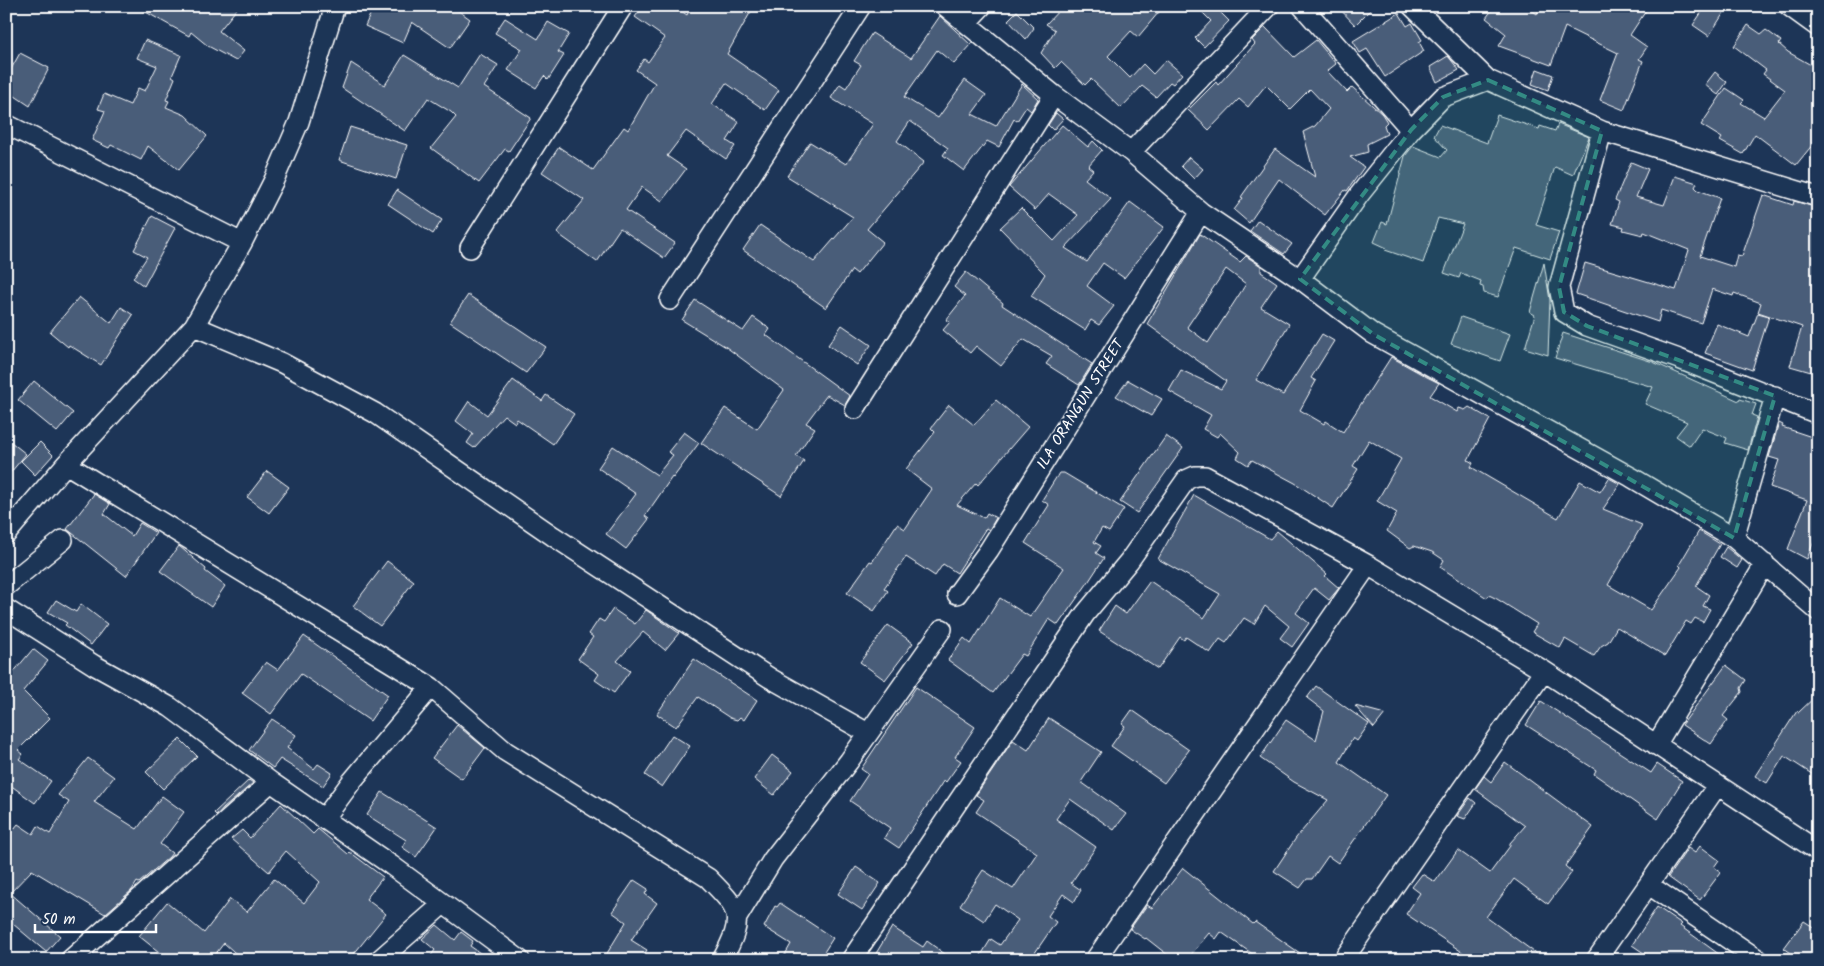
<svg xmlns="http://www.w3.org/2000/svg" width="1824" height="966" viewBox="0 0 1824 966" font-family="Kalam,sans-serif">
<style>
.building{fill:#4a5d79;stroke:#fff;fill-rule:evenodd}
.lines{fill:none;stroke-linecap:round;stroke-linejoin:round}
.street-casing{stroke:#fff;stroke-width:22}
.street{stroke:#1d3557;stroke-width:19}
.marked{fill:#338b84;fill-opacity:0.2;stroke:#338b84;stroke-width:4;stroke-dasharray:10 6;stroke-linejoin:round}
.labels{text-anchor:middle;stroke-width:4;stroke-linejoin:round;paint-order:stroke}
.street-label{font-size:15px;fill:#fff;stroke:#1d3557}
</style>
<rect width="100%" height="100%" fill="#1d3557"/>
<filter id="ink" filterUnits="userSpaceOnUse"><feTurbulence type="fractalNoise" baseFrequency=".02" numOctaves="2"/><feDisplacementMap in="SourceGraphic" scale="10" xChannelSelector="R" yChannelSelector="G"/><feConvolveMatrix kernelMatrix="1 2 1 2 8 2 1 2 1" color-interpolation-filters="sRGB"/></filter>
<g filter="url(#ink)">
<path class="building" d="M135 6H239L219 31 244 51 236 61 208 46 191 32 189 36Z
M374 6H452L470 19 450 48 412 22 403 43 365 26Z
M643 6H674L687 15 691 6H754L727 54 779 90 765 110 726 83 712 104 739 122 727 141 735 146 726 159 686 131 667 156 686 169 662 201 642 187 626 210 675 243 664 258 620 228 597 262 557 233 584 200 542 172 559 147 593 170 624 127 628 130 655 83 636 70 644 59 648 62 665 38 635 17Z
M1063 6H1164L1138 37 1131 31 1108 56 1130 78 1143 64 1153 74 1166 60 1182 74 1173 84 1170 82 1156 97 1142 86 1121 108 1091 79 1085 85 1061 62 1055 68 1041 53 1055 30 1046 24Z
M1196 6H1214L1229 21 1204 47 1195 38 1211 21Z
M1337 6H1374L1355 25Z
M1495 6H1526L1537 14 1540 6H1649L1630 35 1647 47 1639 59 1643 61 1624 110 1600 100 1618 53 1565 27 1551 65 1499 46 1506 34 1486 18Z
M1706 6H1717L1725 11 1709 36 1693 25Z
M1017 11 1034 28 1026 39 1008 20Z
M1399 13 1407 26 1412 23 1422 40 1419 42 1424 51 1385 77 1367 49 1360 53 1353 41Z
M940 16 971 45 954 64 937 50 904 97 938 118 965 80 986 95 972 114 996 126 1022 84 1038 99 1031 111 1026 107 1017 121 1014 119 999 147 987 141 964 171 943 155 948 148 910 121 897 141 924 162 867 229 883 242 857 274 852 270 826 308 743 250 760 225 814 262 853 217 787 176 810 142 846 164 873 124 831 98 840 84 846 88 861 65 854 61 872 33 911 58Z
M505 18 538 39 548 22 569 34 558 52 564 55 548 80 544 76 536 88 508 70 522 49 495 33Z
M1748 25 1761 34 1766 30 1781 41 1779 44 1788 52 1818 69V138L1796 165 1755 134 1743 154 1720 141 1722 138 1701 125 1726 88 1744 100 1741 103 1764 117 1785 90 1763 74 1766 70 1734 46Z
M1265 27 1294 57 1316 40 1336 64 1327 71 1347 92 1352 87 1382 114 1387 122 1384 125 1387 134 1367 144 1368 152 1350 157 1364 167 1347 191 1345 190 1325 215 1279 179 1249 223 1234 210 1243 198 1241 197 1275 149 1315 177 1303 132 1315 126 1329 109 1310 89 1290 109 1266 85 1248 107 1239 99 1209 130 1188 110 1216 82 1218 85 1255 44 1252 40Z
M145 40 181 55 172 76 175 78 166 100 169 101 166 107 185 115 207 136 179 170 148 146 141 160 111 145 109 148 92 140 105 111 98 109 104 94 130 105 138 88 145 91 157 66 137 58Z
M20 53 49 68 30 106 6 90V66L11 69Z
M480 54 498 65 484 87 531 118 509 151 505 149 479 183 431 148 456 117 451 112 428 98 405 131 342 88 351 63 385 85 404 55 458 88Z
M1448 56 1459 70 1437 82 1430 67Z
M1537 69 1553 75 1548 90 1532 84Z
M1715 72 1727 82 1718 95 1705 85Z
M1056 113 1063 119 1053 130 1048 125Z
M1497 115 1539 129 1540 126 1555 131 1558 124 1589 137 1573 175 1555 167 1536 225 1559 232 1550 259 1516 248 1498 297 1484 293 1483 287 1480 286 1481 281 1461 273 1459 278 1444 273 1463 224 1438 218 1423 263 1385 250 1387 248 1374 242 1382 222 1387 224 1405 156 1413 146 1441 157 1447 150 1434 136 1440 125 1487 143Z
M1062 125 1088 147 1093 141 1102 150 1088 166 1093 170 1085 179 1111 199 1065 248 1087 262 1130 202 1164 227 1124 278 1103 263 1087 286 1114 306 1099 325 1091 320 1085 330 1031 296 1045 274 1000 228 1021 208 1054 241 1078 215 1049 194 1035 210 1009 187Z
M350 127 407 145 396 179 339 160Z
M1189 157 1203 169 1194 179 1181 166Z
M1631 162 1648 169 1636 197 1664 205 1675 176 1697 183 1695 187 1698 190 1720 198 1700 256 1734 267 1737 255 1742 256 1763 195 1793 205 1794 201 1818 208V374L1790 366 1802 327 1758 312 1761 303 1734 293 1733 296 1712 289 1701 323 1661 310 1658 322 1576 294 1585 263 1676 290 1689 250 1644 232 1643 235 1623 230 1624 227 1612 224 1619 202 1615 200Z
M397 190 442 220 433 234 388 204Z
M152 216 175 228 144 286 133 278 147 257 134 250Z
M1258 220 1292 244 1284 254 1250 231Z
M1200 234 1240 262 1246 256 1261 266V272L1277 283 1261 307 1289 324 1256 380 1283 395 1322 334 1334 341 1311 378 1316 381 1300 410 1324 424 1326 421 1343 432 1391 357 1427 377 1439 383 1430 396 1457 412 1459 408 1465 410 1469 407 1490 419 1468 460 1473 463 1471 467 1558 518 1580 481 1600 492 1609 478 1620 484 1603 509 1642 525 1608 585 1651 610 1681 567 1679 565 1699 531 1720 544 1696 586 1709 595 1703 606 1710 609 1703 622 1695 618 1691 624 1686 621 1665 656 1617 627 1608 642 1601 646 1594 656 1565 639 1560 648 1532 632 1537 624 1497 599 1489 595 1487 598 1440 567 1444 560 1432 552 1414 546 1410 548 1387 531 1397 513 1377 501 1401 459 1369 440 1353 466 1358 469 1333 508 1295 483 1252 460 1248 465 1237 458 1240 452 1220 433 1217 437 1203 429 1211 415 1169 391 1181 370 1221 389 1226 381 1147 324ZM1226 269 1246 284 1208 343 1187 327Z
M1544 263 1550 300 1548 355 1525 348 1535 315 1530 312Z
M966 272 1003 303 1002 305 1092 364 1079 385 1046 364 1052 356 1023 339 1001 366 976 346 970 353 943 330 950 322 946 320 965 296 954 287Z
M468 295 546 347 526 373 450 322Z
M79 297 111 323 121 307 133 315 101 365 69 345 68 347 50 332Z
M695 300 743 331 753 317 770 329 766 335 850 396 845 405 827 395 806 423 815 428 796 456 804 461 781 496 701 443 725 408 757 429 784 390 726 347 682 320Z
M1758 313 1769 316 1752 370 1705 353 1717 324 1749 337Z
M1461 317 1510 334 1500 361 1451 344Z
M842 325 871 345 857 365 828 345Z
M1563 333 1653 362 1739 401 1740 399 1756 404 1752 415 1757 417 1748 450 1725 443 1727 438 1702 428 1690 446 1676 436 1687 422 1645 404 1653 387 1555 358Z
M513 380 542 401 546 395 574 414 553 444 517 419 515 423 504 415 474 448 467 443 473 434 456 421 469 401 487 415Z
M1128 380 1162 399 1151 416 1116 396Z
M34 381 73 413 57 432 18 400Z
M996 400 1028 427 978 485 976 483 957 505 984 518 987 513 996 518 989 530 986 528 957 573 943 564 935 576 906 557 884 588 888 591 874 611 847 593 870 561 872 562 897 524 905 529 932 489 906 469 935 432 931 428 949 405 974 425Z
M1779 423 1783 425 1782 427 1818 439V531L1807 559 1788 549 1807 500 1770 487 1779 460 1769 457Z
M684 432 699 443 673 478 672 477 645 516 649 519 626 549 606 534 636 494 598 468 613 446 657 475 673 455 668 452Z
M1166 436 1183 448 1137 513 1120 502Z
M6 438 26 454 6 478Z
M40 442 53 455 35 475 21 461Z
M267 471 289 487 269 513 247 497Z
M1059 473H1064L1124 509 1109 532 1102 528 1094 542 1101 546 1096 553 1104 558 1087 584 1058 625 1049 619 1026 656 1022 654 993 693 948 660 964 638 971 644 1000 598 1030 617 1064 568 1025 543 1049 505 1042 500Z
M94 494 110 504 104 514 132 536 140 523 156 533 126 576 67 529Z
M1194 495 1270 539 1277 531 1327 574 1325 576 1339 588 1329 600 1314 588 1296 613 1309 623 1292 647 1280 638 1289 626 1265 606 1254 624 1244 618 1226 643 1220 639 1210 653 1186 637 1184 640 1180 637 1158 669 1099 631 1115 606 1126 614 1150 581 1204 618 1220 594 1158 559Z
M179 546 206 569 205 571 225 586 211 607 160 571Z
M1726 547 1742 560 1737 568 1720 557Z
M387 561 414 581 380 626 353 606Z
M56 600 76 612 81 604 107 624 91 645 65 625 67 623 48 612Z
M613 609 635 624 646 610 679 633 665 650 643 632 617 661 630 671 614 693 595 680 599 674 578 659 593 637 589 634 599 619 604 622Z
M888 625 913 643 885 680 860 662Z
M304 636 388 695 370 721 301 674 271 714 242 693 266 662 278 670Z
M33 649 48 661 23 691 50 718 18 750 23 754 19 759 51 781 35 803 6 782V681Z
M694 659 757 700 744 720 740 717 737 720 730 718 698 697 676 727 657 714Z
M1726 665 1746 680 1741 688 1742 692 1723 716 1728 720 1711 744 1682 725Z
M1316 686 1369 724 1357 741 1353 738 1339 762 1386 795 1338 863 1328 856 1312 879H1307L1300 888 1274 871 1296 838 1328 800 1294 782 1260 758 1286 720 1316 740 1324 711 1307 698Z
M916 687 975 727 955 757 961 761 946 782 944 780 899 848 884 838 890 828 850 801 868 774 861 769Z
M1818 694V778L1784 756 1767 783 1755 776 1797 711 1799 712Z
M1541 701 1651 773 1657 764 1682 781 1658 819 1594 774 1596 770 1526 725Z
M1355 706 1385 714 1374 728Z
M1132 710 1189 750 1164 783 1111 746 1125 726 1122 724Z
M1049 718 1101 752 1081 782 1126 814 1114 830 1070 799 1056 819 1096 847 1071 883 1081 890 1074 902 1063 894 1048 916 1056 922 1030 960H978L991 939 1000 945 1018 920 995 904 984 921 960 905 983 870 1013 889 1037 853 976 812 984 800 976 795 1013 740 1028 750Z
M272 719 296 735 287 748 314 769 318 764 332 773 323 786 280 759 273 768 249 750Z
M457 725 485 748 462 779 432 758Z
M672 735 690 746 662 787 645 775Z
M180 739 197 756 163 789 146 772Z
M772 755 793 771 774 795 754 779Z
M88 758 114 777 94 802 137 829 162 796 184 812 160 844 172 853 169 857 139 883 137 882 132 890 105 914 32 870 10 893 60 936 46 952 6 918V839L18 824 33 834 38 826 50 834 69 802 58 795Z
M1505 762 1593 827 1565 866 1572 872 1548 904 1514 879 1486 917 1545 960H1474L1406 914 1420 893 1412 887 1422 874 1435 882 1458 850 1490 873 1510 846V843L1525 826 1475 789 1484 776 1491 782Z
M249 780 253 783 216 815 214 813Z
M382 792 437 827 416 857 402 847 406 840 367 815Z
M1470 798 1476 803 1465 819 1457 816Z
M281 804 313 834 318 829 348 854 350 852 383 877 366 899 386 914 349 960H243L224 943 211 960H169L139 936 167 902 204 933 230 899 247 912 274 879 304 903 320 882 286 851 269 872 231 839 242 830 250 838Z
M1700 846 1719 860 1714 867 1721 872 1700 900 1668 877 1688 848 1695 853Z
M856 867 880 883 862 910 838 894Z
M1183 868 1253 924 1255 922 1310 960H1261L1221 932 1216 939 1209 933 1190 956 1188 955 1184 960H1174L1146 938 1145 939 1130 929 1147 905 1152 908Z
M634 880 648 889 645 894 657 903 631 940 647 950 641 960H603L626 922 612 912Z
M780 903 833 938 819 960H782L791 944 764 927 775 906 777 907Z
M1657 907 1682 924 1680 926 1727 960H1654L1632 945Z
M1804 921 1818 930V954L1814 960H1801L1784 948Z
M437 925 455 940 461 932 473 941 470 946 490 960H428L435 950 422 939Z
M892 927 923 947 927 941 953 960H872Z"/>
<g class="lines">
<g class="street-casing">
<path id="street" d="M945 6 1054 95 1131 152 1201 212 1300 279 1373 334 1631 477 1734 538 1818 611
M1302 6 1411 130
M1412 6 1488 80 1602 131 1818 197
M1789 6 1818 27
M966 23 982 6
M6 124 242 243
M1602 131 1559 287 1564 312 1587 326 1679 359 1818 414
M1131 152 1269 6
M470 248 623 6
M1300 279 1359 195 1411 130 1443 97 1488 80
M670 300 861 6
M194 326 282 363 375 413 553 536 770 678 868 733
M855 409 1054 95
M66 464 431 687 505 751 708 878C741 911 745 917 722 960
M6 534 66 464 194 326 242 243 274 180 299 122 335 6
M1734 538 1775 396
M6 586 63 540
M957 594 989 550 1201 212
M6 609 94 665 170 707 271 782 70 960
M1656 745 1765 564
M271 782 391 865 520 960
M324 819 352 781 431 687
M1649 885 1759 960
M738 916 773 859 849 761 942 629
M379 960 443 904
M851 960 1085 614 1129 561 1186 480 1195 476H1205L1368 565 1544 671 1818 851
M1095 960 1368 565
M1343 960 1544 671
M1596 960 1717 786"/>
</g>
<use href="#street" class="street"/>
</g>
</g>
<path class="marked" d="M1488 80 1602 131 1559 287 1564 312 1587 326 1775 396 1734 538 1373 334 1300 279 1411 130 1443 97Z"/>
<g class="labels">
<g class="street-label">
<text transform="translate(1080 404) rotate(-58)" y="5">ILA ORANGUN STREET</text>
</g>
</g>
<rect width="1824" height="966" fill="none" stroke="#1d3557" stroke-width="25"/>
<rect x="12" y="12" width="1799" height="941" fill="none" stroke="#fff" stroke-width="2" filter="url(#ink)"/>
<path d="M35 924v8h121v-8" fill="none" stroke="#ffffff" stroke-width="2.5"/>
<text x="42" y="924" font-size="15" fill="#ffffff" stroke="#1d3557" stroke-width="4" paint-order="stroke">50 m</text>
</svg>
